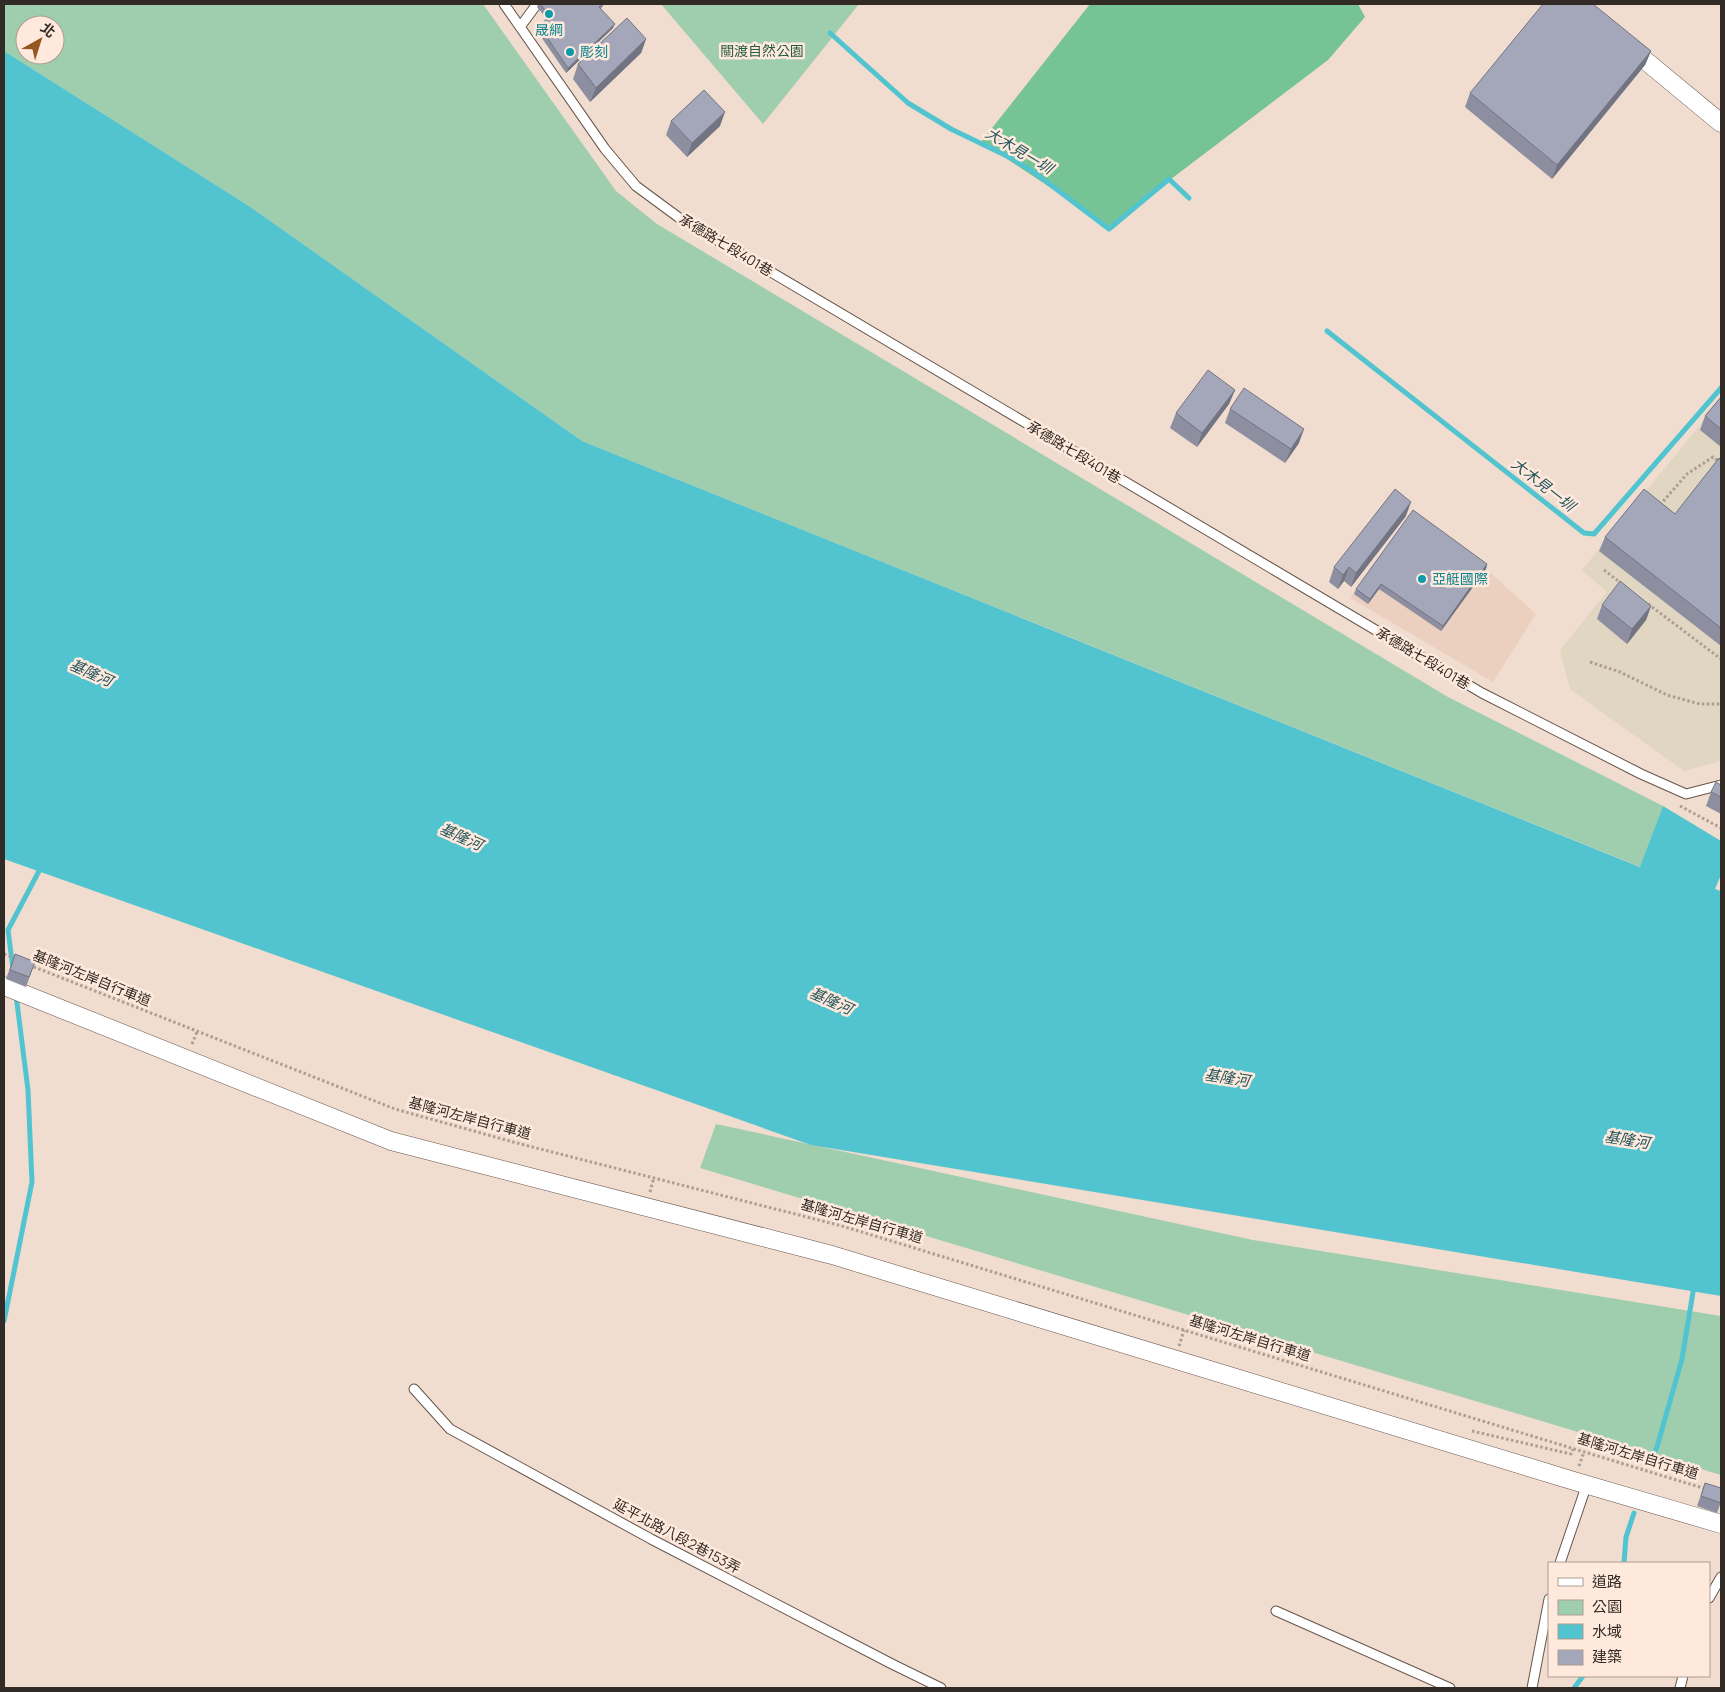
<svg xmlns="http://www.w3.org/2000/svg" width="1725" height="1692" viewBox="0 0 1725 1692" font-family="Manrope,'Noto Sans TC',sans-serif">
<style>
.commercial{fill:#e0d6c1}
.built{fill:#ebcfbf}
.green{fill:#9fceaf;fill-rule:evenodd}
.forest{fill:#76c495}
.water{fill:#51c4cf}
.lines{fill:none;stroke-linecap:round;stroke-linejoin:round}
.stream{stroke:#51c4cf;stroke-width:5}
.service-casing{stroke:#66554a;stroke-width:11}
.minor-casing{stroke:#66554a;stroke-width:19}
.path{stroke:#ad9d93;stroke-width:3;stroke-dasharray:2.5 2.5;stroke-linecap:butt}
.service{stroke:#fff;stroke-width:9}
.minor{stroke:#fff;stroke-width:18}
.wall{fill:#8d8fa0}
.shaded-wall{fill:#737482}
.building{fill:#a4a6ba;stroke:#737482}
.culture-dot{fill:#0f9aa8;stroke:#ffe9dd;stroke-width:2}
.labels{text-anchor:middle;stroke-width:5;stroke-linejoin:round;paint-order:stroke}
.culture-label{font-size:14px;fill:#0d838f;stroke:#ffe9dd;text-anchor:start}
.park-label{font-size:14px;fill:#235c3d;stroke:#ffe9dd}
.street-label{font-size:14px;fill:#312a25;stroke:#ffe9dd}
.water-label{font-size:15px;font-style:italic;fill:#24565b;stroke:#ffe9dd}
</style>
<rect width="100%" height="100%" fill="#f1dcd0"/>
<path class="commercial" d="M1721 399V761L1684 771 1570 689 1560 650 1607 592 1582 570Z"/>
<path class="built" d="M1411 515 1486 569 1536 614 1493 682 1350 598Z"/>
<path class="green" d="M4 4H483L616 191 657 224 1448 697 1663 806 1641 867 582 441 249 206 4 51ZM25 25H55V55H25Z
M661 4H859L763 124Z
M716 1124 1253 1240 1721 1316V1475L700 1168Z"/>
<path class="forest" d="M1090 4H1358L1365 17 1328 60 1109 226 981 142Z"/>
<path class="water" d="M4 51 249 206 582 441 1640 867 1663 806 1721 841V875L1715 889 1721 891V1296L811 1145 4 859Z"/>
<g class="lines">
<path class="stream" d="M830 33 908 103 951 129 1011 158 1035 173 1109 229 1169 179 1189 198
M1327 331 1584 533 1594 534 1721 388
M13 969 8 930 39 871
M4 1321 32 1182 28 1090 16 995
M1651 1460 1657 1447 1682 1359 1694 1286
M1624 1563 1626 1537 1634 1513
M1574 1688 1583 1676"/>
<g class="service-casing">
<path id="service" d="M504 4 605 149 636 186 678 217 1482 693 1641 774 1686 794 1721 785
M520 27 537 4
M414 1389 450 1429 651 1539 892 1664 941 1688
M1560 1563 1587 1484
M1709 1598 1721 1577
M1276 1611 1450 1688
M1532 1688 1549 1599
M1680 1688 1683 1676"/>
</g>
<g class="minor-casing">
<path id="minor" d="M1629 47 1721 123
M4 986 391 1141 832 1255 1574 1481 1721 1524"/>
</g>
<path class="path" d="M1660 505 1687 474 1713 457 1721 463
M1604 570 1621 583
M1648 604 1721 659
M1590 662 1620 672 1667 695 1700 704H1721
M1680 806 1721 828
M4 954 17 959
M29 965 395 1109 513 1142 842 1226 1706 1489
M192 1044 197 1032
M650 1192 654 1177
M1179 1346 1184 1330
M1472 1431 1571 1454 1573 1449
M1579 1466 1584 1452"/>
<use href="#service" class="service"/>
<use href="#minor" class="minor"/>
</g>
<path class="wall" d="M538 4H604L601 9 613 28 566 73 537 31 539 26 547 19 537 7Z
M646 39 641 53 590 102 573 79 578 64Z
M1651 51 1645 65 1552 179 1465 107 1470 93Z
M671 121 720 126 687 157 666 135Z
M1235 390 1229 404 1197 447 1170 428 1176 413Z
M1721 397V447L1700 430 1705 416Z
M1230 409 1299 443 1285 463 1225 423Z
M1721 461V646L1599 551 1605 537 1675 514Z
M1406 516 1351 587 1344 581 1338 589 1329 582 1334 567Z
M1487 564 1486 569 1441 631 1379 589 1368 604 1354 594 1356 589Z
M1602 605 1651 606 1646 620 1627 644 1597 619Z
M1721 785V814L1706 806 1711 792Z
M15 954 35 962 26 987 6 979Z
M1705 1483 1721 1502 1717 1513 1697 1506Z"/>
<path class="shaded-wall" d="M615 24 613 28 566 73 568 68Z
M646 39 641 53 590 102 596 88Z
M1651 51 1645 65 1552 179 1557 165Z
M725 112 720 126 687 157 692 143Z
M1235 390 1229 404 1197 447 1202 433Z
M1304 429 1299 443 1285 463 1291 449Z
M1411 502 1406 516 1351 587 1356 573Z
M1487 564 1486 569 1441 631 1443 626Z
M1349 567 1344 581 1338 589 1343 575Z
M1381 584 1379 589 1368 604 1370 599Z
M1651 606 1646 620 1627 644 1632 629Z"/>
<path class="building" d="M540 4H603L599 7 615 24 568 68 539 26 550 16Z
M1543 4H1593L1651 51 1557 165 1470 93Z
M627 18 646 39 596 88 578 64Z
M704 90 725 112 692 143 671 121Z
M1208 370 1235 390 1202 433 1176 413Z
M1244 388 1304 429 1291 449 1230 409Z
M1721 397V429L1705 416Z
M1719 458 1721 461V628L1605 537 1644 489 1675 514Z
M1395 489 1411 502 1356 573 1349 567 1343 575 1334 567Z
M1413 510 1487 564 1443 626 1381 584 1370 599 1356 589Z
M1620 581 1651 606 1632 629 1602 605Z
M1716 782 1721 785V797L1711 792Z
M15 954 35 962 29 977 10 970Z
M1705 1483 1721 1488V1503L1701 1496Z"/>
<g class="culture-dot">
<circle cx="549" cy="14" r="5"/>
<circle cx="570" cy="52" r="5"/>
<circle cx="1422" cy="579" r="5"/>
</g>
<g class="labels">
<g class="culture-label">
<text x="549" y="35" text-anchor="middle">晟綱</text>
<text x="580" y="57">彫刻</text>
<text x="1432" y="584">亞艇國際</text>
</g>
<g class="park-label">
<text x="762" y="56">關渡自然公園</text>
</g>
<g class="street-label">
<text transform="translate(726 245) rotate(31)" y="5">承德路七段401巷</text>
<text transform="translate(1074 452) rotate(31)" y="5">承德路七段401巷</text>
<text transform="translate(1423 658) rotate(31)" y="5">承德路七段401巷</text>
<text transform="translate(92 978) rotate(22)" y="5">基隆河左岸自行車道</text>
<text transform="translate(470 1118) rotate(15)" y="5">基隆河左岸自行車道</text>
<text transform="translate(862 1221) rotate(16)" y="5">基隆河左岸自行車道</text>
<text transform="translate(1250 1338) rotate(17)" y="5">基隆河左岸自行車道</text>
<text transform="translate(1638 1456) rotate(17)" y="5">基隆河左岸自行車道</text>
<text transform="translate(677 1536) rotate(28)" y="5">延平北路八段2巷153弄</text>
</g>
<g class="water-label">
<text transform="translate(1019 151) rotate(31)" y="5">大木見一圳</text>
<text transform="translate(1543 485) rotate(38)" y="5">大木見一圳</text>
<text transform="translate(91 673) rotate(24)" y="5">基隆河</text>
<text transform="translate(461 837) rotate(24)" y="5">基隆河</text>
<text transform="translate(831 1001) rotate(24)" y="5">基隆河</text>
<text transform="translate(1227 1078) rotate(9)" y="5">基隆河</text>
<text transform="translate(1627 1140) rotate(9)" y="5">基隆河</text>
</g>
</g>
<rect width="1725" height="1692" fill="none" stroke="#312a25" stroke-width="10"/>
<rect x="1548" y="1562" width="162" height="115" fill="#ffe9dd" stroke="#ad9d93"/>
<rect x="1558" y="1578" width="25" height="8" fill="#ffffff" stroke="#ad9d93"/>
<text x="1592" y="1587" font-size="15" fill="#312a25">道路</text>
<rect x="1558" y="1600" width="25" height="15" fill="#9fceaf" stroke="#ad9d93"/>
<text x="1592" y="1612" font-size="15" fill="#312a25">公園</text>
<rect x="1558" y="1624" width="25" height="15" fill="#51c4cf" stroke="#ad9d93"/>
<text x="1592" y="1637" font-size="15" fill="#312a25">水域</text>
<rect x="1558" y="1650" width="25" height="15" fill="#a4a6ba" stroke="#ad9d93"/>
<text x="1592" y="1662" font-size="15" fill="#312a25">建築</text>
<g transform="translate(40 40) rotate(39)"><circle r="24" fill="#ffe9dd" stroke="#ad9d93"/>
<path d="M0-4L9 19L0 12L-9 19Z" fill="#96571f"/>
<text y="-8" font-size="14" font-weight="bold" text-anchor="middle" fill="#312a25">北</text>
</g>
</svg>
